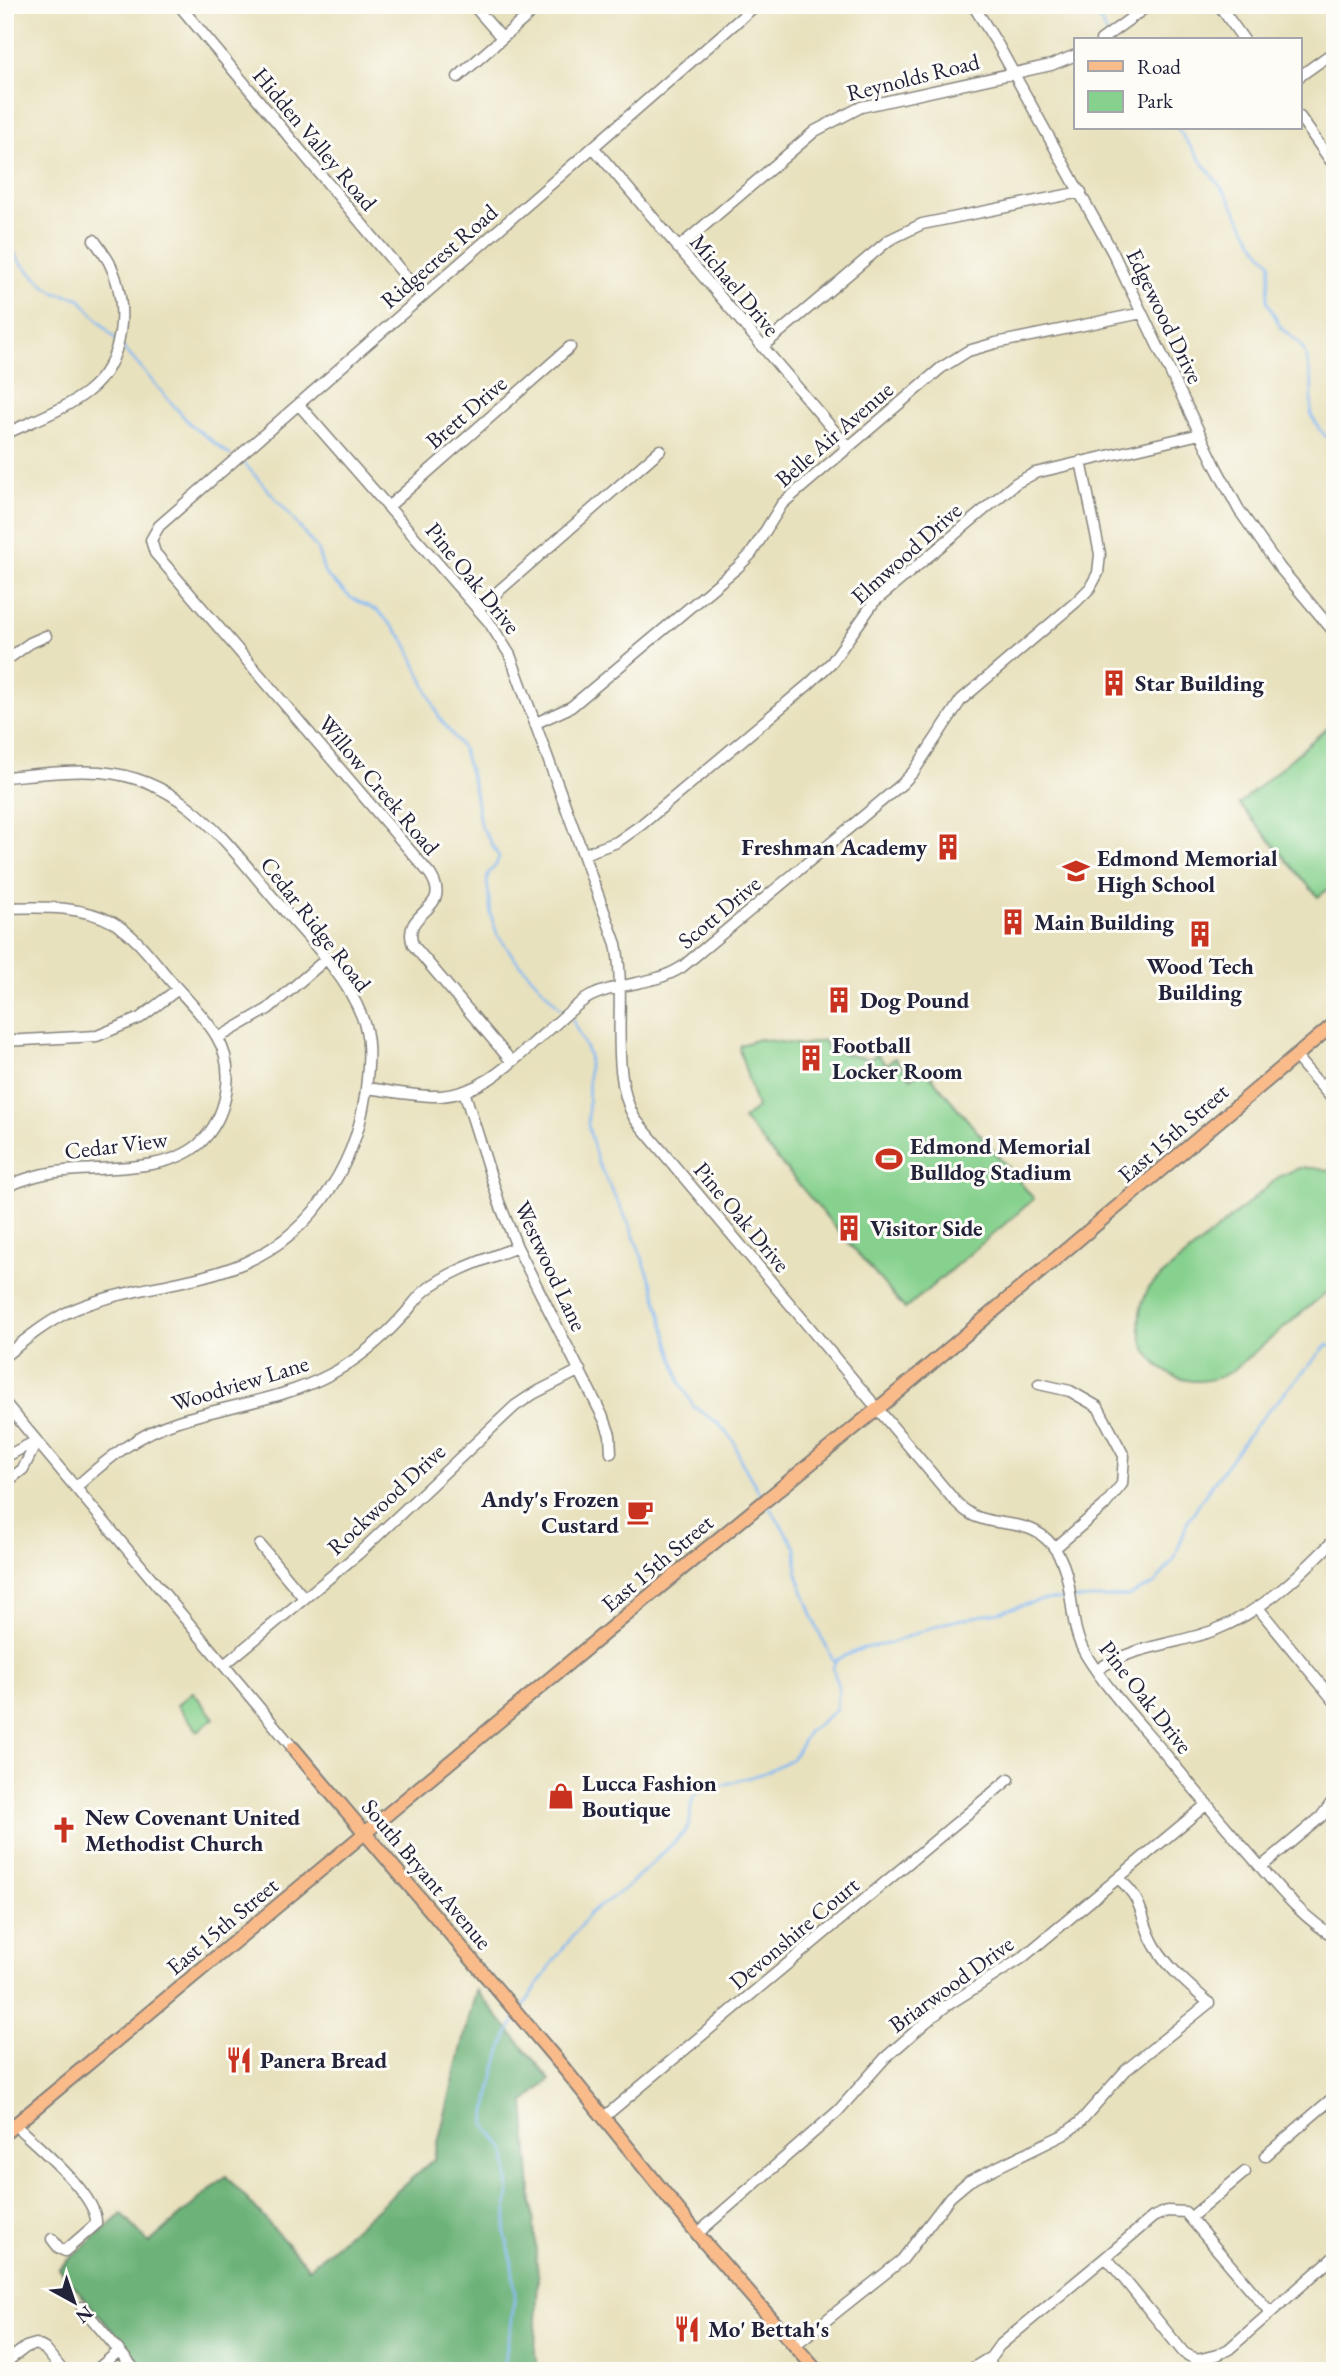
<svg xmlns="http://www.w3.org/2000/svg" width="1340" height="2376" viewBox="0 0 1340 2376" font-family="'EB Garamond',serif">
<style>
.green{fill:#87d18e;stroke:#547a64;stroke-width:2}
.forest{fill:#6db379;stroke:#486a5a;stroke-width:2}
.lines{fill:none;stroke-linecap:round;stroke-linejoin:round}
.stream{stroke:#84b9f2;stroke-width:2.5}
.minor-casing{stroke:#85827c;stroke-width:13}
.major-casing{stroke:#85827c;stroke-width:16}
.minor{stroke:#fff;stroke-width:10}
.major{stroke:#fabb8b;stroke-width:12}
.labels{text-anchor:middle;stroke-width:6;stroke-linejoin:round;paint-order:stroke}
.street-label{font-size:23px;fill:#22223b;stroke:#fdfcf7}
.poi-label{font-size:23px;font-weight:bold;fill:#22223b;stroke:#fdfcf7;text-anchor:start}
</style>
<rect width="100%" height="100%" fill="#fdfcf7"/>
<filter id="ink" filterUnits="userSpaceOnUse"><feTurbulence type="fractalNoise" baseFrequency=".0143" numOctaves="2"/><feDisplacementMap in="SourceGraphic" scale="14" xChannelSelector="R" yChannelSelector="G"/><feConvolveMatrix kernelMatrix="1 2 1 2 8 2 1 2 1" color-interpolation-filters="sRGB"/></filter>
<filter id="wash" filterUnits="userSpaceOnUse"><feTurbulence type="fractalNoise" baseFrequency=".00686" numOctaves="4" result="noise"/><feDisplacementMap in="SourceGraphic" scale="28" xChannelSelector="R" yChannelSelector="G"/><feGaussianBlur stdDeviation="1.57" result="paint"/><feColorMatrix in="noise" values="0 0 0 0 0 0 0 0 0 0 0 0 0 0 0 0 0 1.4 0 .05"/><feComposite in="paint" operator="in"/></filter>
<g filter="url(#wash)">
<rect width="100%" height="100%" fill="#e8e1bd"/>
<path class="green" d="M1335 721V883L1318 897 1239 804Z
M759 1039 802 1045 824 1040 827 1048 835 1045 840 1053 870 1059 877 1054 886 1065 895 1058 911 1078 924 1068 1034 1199 905 1309 743 1119 757 1108 739 1049 740 1045Z
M1299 1168H1319L1335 1172V1285L1232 1371C1173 1406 1115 1343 1150 1286L1272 1183 1280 1176Z
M193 1692 214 1718 198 1731 177 1705Z"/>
<path class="forest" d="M476 1990 550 2080 524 2103 538 2277 535 2352 538 2371H146L59 2268 122 2214 149 2243 226 2176 309 2268 434 2159Z"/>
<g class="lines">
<path class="stream" d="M1091 5 1107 33
M1177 128 1228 197 1253 241 1271 263 1267 301 1281 328 1300 344 1306 355 1312 383 1311 415 1320 430 1335 446
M5 239 21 263 45 286 56 293 79 298 116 340
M120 344 190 424 230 455
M244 463 285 509 317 549 325 574 351 598 378 611 403 638 408 647 439 717 462 748 474 786 480 824 499 857 496 865 488 874 487 881 491 915 497 934 513 956 561 1009
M572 1019 589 1055 588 1125 598 1163 630 1226 653 1286 680 1382 694 1407 718 1423 734 1442 741 1461 763 1499
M1075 1599 1129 1596 1154 1584 1174 1560 1187 1523 1202 1499 1254 1427 1327 1345 1335 1348
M835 1664 836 1660 863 1648 888 1644 944 1623 999 1612 1040 1600 1068 1599
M521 2010 553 1962 590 1913 627 1887 686 1831C694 1819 687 1805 696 1793L764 1773 792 1759 808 1732 835 1711 839 1692 833 1667 835 1664 817 1628 797 1574 796 1548 767 1504
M502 2371 511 2327 515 2292 511 2257 505 2232 509 2191 506 2151 485 2124C490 2092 498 2046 516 2019"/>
</g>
</g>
<g filter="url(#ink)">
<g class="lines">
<g class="minor-casing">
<path id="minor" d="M179 5 422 296
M473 5 502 38
M973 5 998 45 1113 253 1216 467 1239 510 1280 568 1335 633
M1219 5 1244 40
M1101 40 1149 5
M1300 76 1335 51
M458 77 540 5
M1300 117 1335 167
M593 147 848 447
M678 248 815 131 861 107 1051 65 1076 55
M762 347 889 240 922 224 1081 192
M299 405 489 622 510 655 616 944C627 997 608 1072 635 1119L954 1500C961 1507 969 1515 980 1518 1006 1527 1032 1520 1052 1545 1078 1577 1065 1621 1086 1655 1108 1691 1139 1723 1166 1755 1194 1789 1222 1823 1251 1856 1277 1886 1301 1917 1335 1937
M5 434C32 421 64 410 87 392 125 363 130 303 109 262 105 255 99 247 94 240
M388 507 570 347
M478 609 660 450
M5 661 30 643 46 636
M536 723 571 707 738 567 751 554 782 504 941 368 968 351 996 343 1142 313
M5 777C37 774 69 770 100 772 181 778 223 838 270 894 301 931 345 972 362 1017 370 1037 369 1058 367 1079 361 1157 317 1231 244 1263 187 1287 121 1287 66 1313 43 1325 25 1340 5 1356
M584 854 617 842 641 825 809 684 832 662 874 602 1016 483 1035 473 1200 434
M5 908C42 907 81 905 114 923 137 937 153 960 170 980 185 998 205 1016 217 1037 237 1071 227 1118 199 1144 164 1175 95 1165 50 1173 34 1175 20 1181 5 1187
M218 1038 268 1009 325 960
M5 1041 97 1036 140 1018 178 989
M1295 1056 1335 1102
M512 1062 413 945C400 909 455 912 430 874L155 553 151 540 159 526 756 5
M1321 1086 1335 1074
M367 1088C391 1091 417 1097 441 1096 484 1093 515 1059 545 1033 559 1022 575 1004 591 996 622 981 652 986 682 967L902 784 914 771 961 700 1076 602 1090 588 1098 573 1100 554 1081 461
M464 1091 499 1202 517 1247 605 1421 610 1435 611 1453
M1039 1384 1070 1391 1098 1407 1124 1456 1122 1484 1104 1506 1055 1548
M5 1403 293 1748
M5 1457 36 1441
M5 1483 23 1469 37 1441
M76 1487C106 1460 139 1433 178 1421 229 1405 282 1400 331 1374 357 1360 381 1340 401 1318 410 1309 416 1298 426 1290 451 1270 487 1259 517 1247
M260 1545 304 1598
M1259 1609 1335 1702
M224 1665 358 1554 515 1406 533 1394 580 1370
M1097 1670C1131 1646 1176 1645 1215 1630 1263 1611 1299 1576 1335 1539
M1261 1867 1321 1817 1335 1798
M604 2117 1009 1779
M15 2125C35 2144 99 2196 96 2224L65 2251 59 2248 52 2239
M1265 2156 1335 2096
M1190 2218 1245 2172
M697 2234 838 2111 885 2058 926 2022 946 2006 1022 1958 1207 1804
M1106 2257 1153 2217 1167 2211 1185 2212 1270 2312
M82 2307 136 2371
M795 2345 902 2260 950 2197 969 2181 1063 2135 1079 2123 1126 2070 1209 2003C1190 1986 1169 1969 1155 1946 1139 1919 1146 1902 1119 1879
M991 2357 999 2346 1106 2257 1184 2353 1197 2360 1217 2355 1229 2349 1335 2256
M5 2363 26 2347 36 2344 45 2349 63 2371
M95 2371 119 2351
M968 2371 991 2357 989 2371"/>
</g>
<g class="major-casing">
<path id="major" d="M293 1748 567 2072 705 2243 817 2371
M5 2133 672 1577 887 1401 1335 1023"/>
</g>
<use href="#minor" class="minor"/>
<use href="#major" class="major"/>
</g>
</g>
<defs>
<g id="building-bare" transform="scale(2.1)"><path d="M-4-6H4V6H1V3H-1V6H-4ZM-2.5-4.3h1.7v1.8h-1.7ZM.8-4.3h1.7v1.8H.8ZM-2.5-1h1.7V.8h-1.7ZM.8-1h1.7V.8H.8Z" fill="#c8321e" stroke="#fdfcf7" stroke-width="2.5" paint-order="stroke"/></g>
<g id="school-bare" transform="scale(2.1)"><path d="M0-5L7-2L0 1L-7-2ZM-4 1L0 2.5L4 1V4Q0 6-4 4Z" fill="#c8321e" stroke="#fdfcf7" stroke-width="2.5" paint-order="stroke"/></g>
<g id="stadium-bare" transform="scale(2.1)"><path d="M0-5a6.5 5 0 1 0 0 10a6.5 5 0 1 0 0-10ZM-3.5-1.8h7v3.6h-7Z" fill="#c8321e" stroke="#fdfcf7" stroke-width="2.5" paint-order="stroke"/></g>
<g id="cafe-bare" transform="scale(2.1)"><path d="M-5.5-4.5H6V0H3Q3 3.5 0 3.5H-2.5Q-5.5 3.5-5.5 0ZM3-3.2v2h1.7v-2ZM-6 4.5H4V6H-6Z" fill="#c8321e" stroke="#fdfcf7" stroke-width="2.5" paint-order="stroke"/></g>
<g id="shop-bare" transform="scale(2.1)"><path d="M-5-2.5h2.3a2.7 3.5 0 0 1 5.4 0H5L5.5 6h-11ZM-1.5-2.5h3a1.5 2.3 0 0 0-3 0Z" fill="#c8321e" stroke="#fdfcf7" stroke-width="2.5" paint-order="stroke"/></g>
<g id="church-bare" transform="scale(2.1)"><path d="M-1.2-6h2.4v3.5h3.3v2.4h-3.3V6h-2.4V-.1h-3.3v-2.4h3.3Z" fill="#c8321e" stroke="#fdfcf7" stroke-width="2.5" paint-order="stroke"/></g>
<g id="restaurant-bare" transform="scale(2.1)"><path d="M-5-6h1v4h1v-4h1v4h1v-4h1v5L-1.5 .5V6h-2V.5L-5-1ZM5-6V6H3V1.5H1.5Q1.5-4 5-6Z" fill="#c8321e" stroke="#fdfcf7" stroke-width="2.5" paint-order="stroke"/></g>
</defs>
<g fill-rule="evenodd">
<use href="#building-bare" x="1114" y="683"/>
<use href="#building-bare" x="948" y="847"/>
<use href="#school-bare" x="1076" y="871"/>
<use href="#building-bare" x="1013" y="922"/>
<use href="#building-bare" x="1200" y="934"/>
<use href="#building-bare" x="839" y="1000"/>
<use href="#building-bare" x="811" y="1058"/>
<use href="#stadium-bare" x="889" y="1159"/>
<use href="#building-bare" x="849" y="1228"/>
<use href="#cafe-bare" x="640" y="1512"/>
<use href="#shop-bare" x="561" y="1796"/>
<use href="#church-bare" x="64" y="1830"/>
<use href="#restaurant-bare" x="239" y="2060"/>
<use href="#restaurant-bare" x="687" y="2329"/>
</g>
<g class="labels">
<g class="street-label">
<text transform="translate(913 77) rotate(-14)" y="8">Reynolds Road</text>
<text transform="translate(315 139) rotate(50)" y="8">Hidden Valley Road</text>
<text transform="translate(439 256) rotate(-41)" y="8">Ridgecrest Road</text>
<text transform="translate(735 285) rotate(50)" y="8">Michael Drive</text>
<text transform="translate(1165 316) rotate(64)" y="8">Edgewood Drive</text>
<text transform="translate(466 412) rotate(-41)" y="8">Brett Drive</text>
<text transform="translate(834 434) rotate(-41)" y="8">Belle Air Avenue</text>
<text transform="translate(906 553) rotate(-42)" y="8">Elmwood Drive</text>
<text transform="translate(473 578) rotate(51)" y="8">Pine Oak Drive</text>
<text transform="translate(379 785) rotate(50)" y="8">Willow Creek Road</text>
<text transform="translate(719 912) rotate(-40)" y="8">Scott Drive</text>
<text transform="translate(316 924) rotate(52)" y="8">Cedar Ridge Road</text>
<text transform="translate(1173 1133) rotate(-41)" y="8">East 15th Street</text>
<text transform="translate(116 1145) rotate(-7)" y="8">Cedar View</text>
<text transform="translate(742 1217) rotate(50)" y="8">Pine Oak Drive</text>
<text transform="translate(551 1266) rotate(65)" y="8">Westwood Lane</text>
<text transform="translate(240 1383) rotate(-17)" y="8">Woodview Lane</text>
<text transform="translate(386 1499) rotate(-43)" y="8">Rockwood Drive</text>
<text transform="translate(657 1563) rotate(-40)" y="8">East 15th Street</text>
<text transform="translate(1146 1697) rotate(52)" y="8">Pine Oak Drive</text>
<text transform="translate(427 1874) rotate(50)" y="8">South Bryant Avenue</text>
<text transform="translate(222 1926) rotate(-40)" y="8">East 15th Street</text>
<text transform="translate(794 1933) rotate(-40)" y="8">Devonshire Court</text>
<text transform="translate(951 1984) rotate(-36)" y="8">Briarwood Drive</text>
</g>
<g class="poi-label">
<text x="1135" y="691">Star Building</text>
<text x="927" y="855" text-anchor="end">Freshman Academy</text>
<text x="1097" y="866">Edmond Memorial<tspan x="1097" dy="26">High School</tspan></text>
<text x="1034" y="930">Main Building</text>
<text x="1200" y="974" text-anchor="middle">Wood Tech<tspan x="1200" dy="26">Building</tspan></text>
<text x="860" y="1008">Dog Pound</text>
<text x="832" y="1053">Football<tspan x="832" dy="26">Locker Room</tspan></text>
<text x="910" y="1154">Edmond Memorial<tspan x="910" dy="26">Bulldog Stadium</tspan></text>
<text x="870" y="1236">Visitor Side</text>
<text x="619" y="1507" text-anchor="end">Andy's Frozen<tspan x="619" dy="26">Custard</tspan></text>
<text x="582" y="1791">Lucca Fashion<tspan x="582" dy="26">Boutique</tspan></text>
<text x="85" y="1825">New Covenant United<tspan x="85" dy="26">Methodist Church</tspan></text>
<text x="260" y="2068">Panera Bread</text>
<text x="708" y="2337">Mo' Bettah's</text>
</g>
</g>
<rect width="1340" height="2376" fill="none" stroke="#fdfcf7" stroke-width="28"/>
<rect x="1074" y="38" width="228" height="91" fill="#fdfcf7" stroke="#a5a5ac" stroke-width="2"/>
<rect x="1088" y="61" width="35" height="10" fill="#fabb8b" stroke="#a5a5ac" stroke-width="2"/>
<text x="1137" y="74" font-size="21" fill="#22223b">Road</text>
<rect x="1088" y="91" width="35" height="21" fill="#87d18e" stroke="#a5a5ac" stroke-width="2"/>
<text x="1137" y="108" font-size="21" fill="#22223b">Park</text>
<g transform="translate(74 2302) rotate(140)" stroke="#fdfcf7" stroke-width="5" paint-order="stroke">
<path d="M0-5L12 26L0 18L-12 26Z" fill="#22223b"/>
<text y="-10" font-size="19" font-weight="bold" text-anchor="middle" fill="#22223b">N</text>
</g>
</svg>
